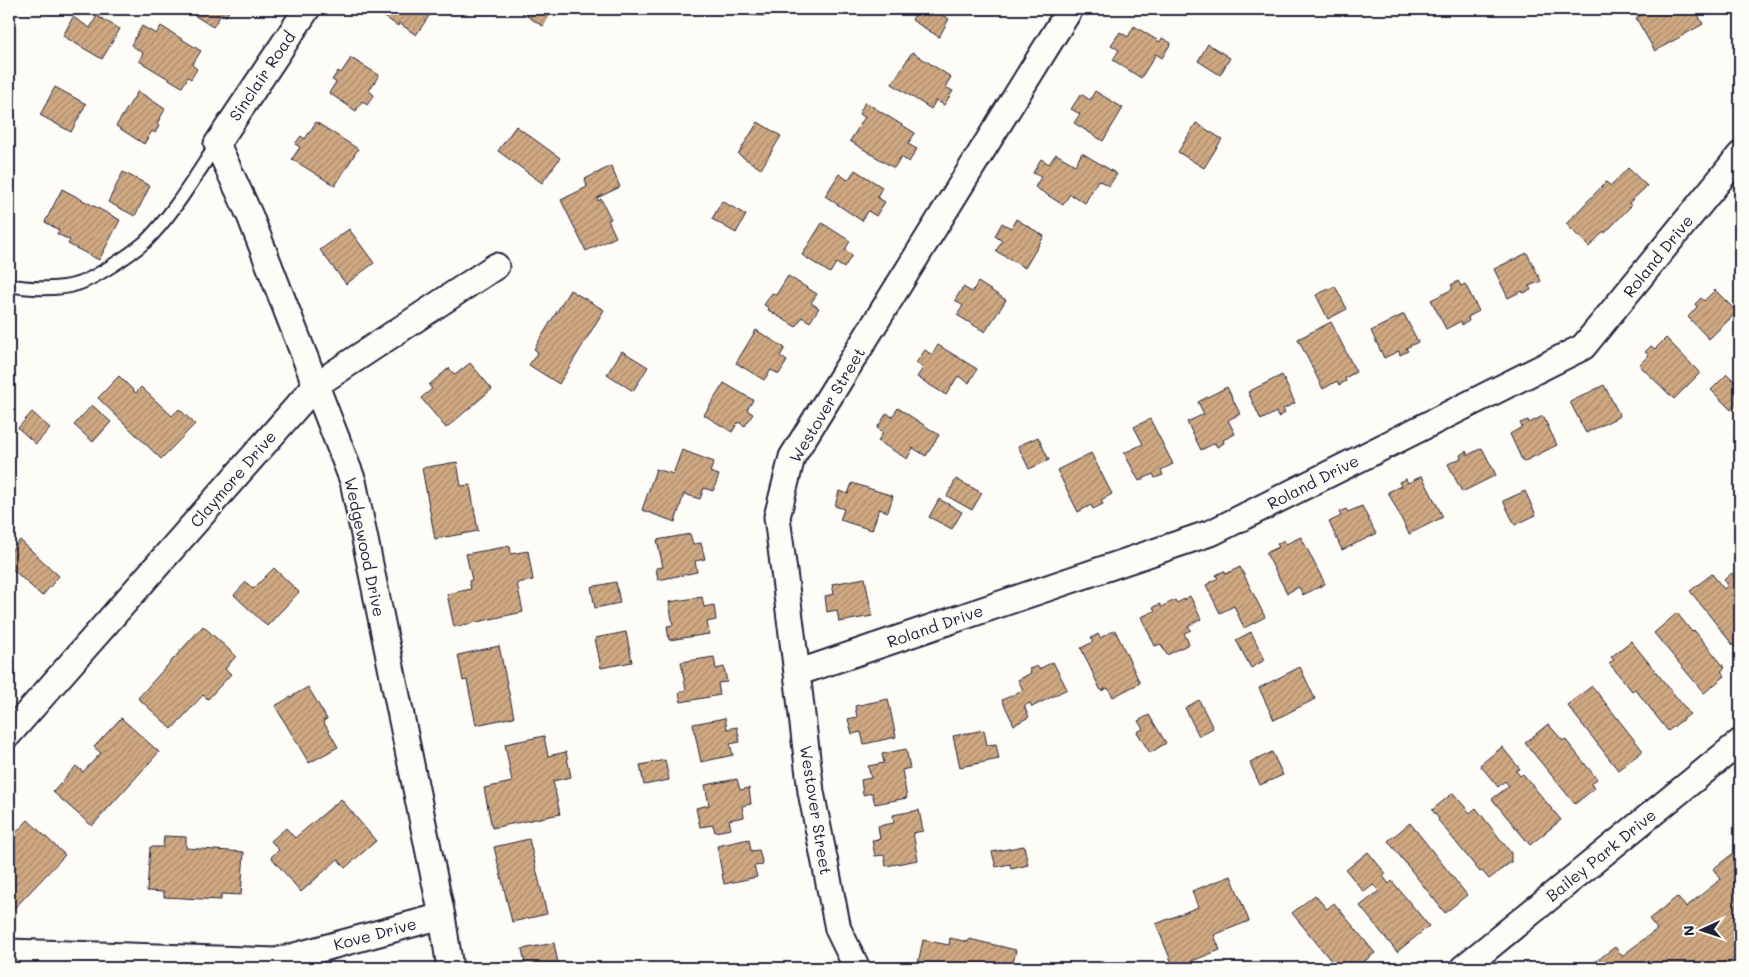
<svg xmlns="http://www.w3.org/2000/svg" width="1749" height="977" viewBox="0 0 1749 977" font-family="Mali,sans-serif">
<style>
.building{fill:url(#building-hatch);stroke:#22223b}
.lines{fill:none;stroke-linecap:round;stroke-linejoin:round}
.service-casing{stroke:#22223b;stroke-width:16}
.minor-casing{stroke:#22223b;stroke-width:29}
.service{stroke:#fdfcf7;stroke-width:12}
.minor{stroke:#fdfcf7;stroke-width:25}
.labels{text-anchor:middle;stroke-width:4;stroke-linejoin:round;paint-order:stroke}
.street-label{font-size:16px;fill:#22223b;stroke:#fdfcf7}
</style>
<defs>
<pattern id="building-hatch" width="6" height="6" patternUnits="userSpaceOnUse" patternTransform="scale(1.25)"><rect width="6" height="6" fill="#d0a982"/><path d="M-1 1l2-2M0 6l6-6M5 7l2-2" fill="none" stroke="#a8896c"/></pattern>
</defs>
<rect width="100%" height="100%" fill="#fdfcf7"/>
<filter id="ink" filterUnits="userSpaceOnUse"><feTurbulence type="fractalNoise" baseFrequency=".02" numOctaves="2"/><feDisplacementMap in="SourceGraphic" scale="10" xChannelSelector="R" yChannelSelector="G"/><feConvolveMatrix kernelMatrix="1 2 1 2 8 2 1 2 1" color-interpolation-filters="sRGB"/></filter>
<g filter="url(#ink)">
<path class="building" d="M184 9H230L226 16 222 13 213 27Z
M378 9H425L431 13 416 35 399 23 398 26 376 11Z
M524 9H553L543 26 522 13Z
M753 9H767L766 16 752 15Z
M918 9H931L949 19 939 37 912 20Z
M1652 9H1695L1703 24 1655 51 1636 18Z
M97 16 120 29 102 59 63 36 73 17 90 28Z
M142 26 156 34 161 26 201 51 192 65 197 69 191 79 188 77 182 87 139 61 143 53 131 45Z
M1134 26 1160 42 1162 38 1171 43 1162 58 1156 54 1141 78 1113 60 1119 50 1111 45 1120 32 1128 37Z
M1208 44 1230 58 1220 75 1198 61Z
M912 52 951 77 945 87 953 91 944 105 936 100 931 109 892 84Z
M351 58 379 75 369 91 374 95 367 105 362 101 356 111 329 93 336 82 332 80 338 71 341 73Z
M55 87 86 104 71 132 40 115Z
M138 91 165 109 157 124 159 126 155 133 152 131 144 144 116 126Z
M1095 91 1123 108 1103 141 1074 123 1080 114 1071 109 1081 94 1090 100Z
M865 102 915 133 908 144 917 149 909 162 901 157 894 168 850 141 865 117 859 114Z
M316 122 358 149 335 186 292 159 300 147 295 144 301 136 305 139Z
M758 122 781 136 761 169 738 154Z
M1196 123 1222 139 1204 168 1178 152Z
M516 126 560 158 542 183 498 151Z
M1082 153 1117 174 1109 186 1098 180 1085 203 1070 194 1063 205 1035 187 1041 177 1033 173 1041 159 1049 164 1056 154 1075 165Z
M611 166 620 187 597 198 598 201 601 199 611 219 608 220 616 237 586 251 561 200 587 187 585 179Z
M1628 168 1647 186 1629 203 1631 206 1605 233 1604 231 1589 247 1566 224 1606 182 1611 186Z
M855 170 882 187 877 197 885 202 876 216 868 211 862 221 825 196 839 174 848 180Z
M123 172 150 186 135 216 108 202Z
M9 178H15L14 217 9 216Z
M62 189 120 220 99 260 68 244 70 240 57 234 59 230 45 222Z
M722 201 746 215 736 233 712 219Z
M1016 219 1044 236 1025 268 996 251 1002 241 995 236 1002 223 1011 228Z
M822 223 850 241 845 250 852 255 844 268 836 263 830 273 802 255Z
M349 229 374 263 346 284 320 250Z
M1527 253 1541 281 1529 286 1531 290 1523 293 1522 291 1508 298 1494 269Z
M788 276 817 294 811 303 819 308 810 322 802 317 796 327 768 310 769 308 764 305 772 293 776 295Z
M1458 281 1461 286 1465 284 1479 311 1468 317 1469 321 1462 325 1461 321 1446 329 1431 300 1453 289 1451 285Z
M978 282 1006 300 985 332 957 315 963 306 955 300 963 287 972 292Z
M1335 286 1347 309 1328 319 1316 295Z
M570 290 604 310 559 384 529 365 538 352 534 349Z
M1715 290 1737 312 1709 339 1688 317 1697 307 1695 304 1701 298 1704 301Z
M1404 314 1418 342 1406 348 1408 351 1400 355 1399 351 1384 358 1371 331Z
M1331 322 1356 372 1345 378 1346 381 1339 385 1337 381 1323 389 1298 339Z
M756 330 785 348 780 356 787 361 779 374 771 370 764 380 736 363Z
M1666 338 1700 373 1674 399 1639 365 1649 355 1645 352 1651 346 1655 349Z
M938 345 977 369 969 383 958 376 946 395 917 377 923 368 916 363 925 350 932 355Z
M622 351 648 367 633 391 607 374Z
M470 363 492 389 446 428 421 398 432 389 429 385 449 368 455 375Z
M1727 374 1740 387V400L1731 410 1711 390Z
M1282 375 1295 403 1283 409 1285 413 1278 417 1276 412 1261 420 1248 392Z
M119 376 136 393 141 387 172 416 179 409 195 424 161 459 98 398Z
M724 383 753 400 747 410 753 414 745 426 738 422 732 432 704 415Z
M1604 385 1620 416 1586 433 1570 402Z
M1227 387 1240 414 1228 420 1235 434 1223 440 1224 443 1217 447 1215 443 1201 450 1187 422 1204 414 1198 402Z
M92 405 111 422 93 442 74 425Z
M898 408 939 435 926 456 913 448 907 459 878 441 883 432 877 428 887 413 892 417Z
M32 412 50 428 36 444 18 428Z
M1543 416 1557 445 1523 462 1510 434 1522 427 1520 423 1528 420 1529 423Z
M1150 419 1173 464 1161 470 1163 475 1155 478 1153 474 1139 481 1124 453 1143 444 1134 427Z
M1038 437 1049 460 1029 469 1018 446Z
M1482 448 1496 475 1462 492 1448 464 1461 458 1460 455 1466 451 1468 455Z
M682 450 714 462 710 472 719 475 713 491 704 488 700 499 684 494 675 522 642 510 656 469 673 474Z
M1091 453 1112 494 1101 500 1103 504 1093 509 1091 505 1078 512 1057 470Z
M457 462 461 486 470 485 478 531 435 539 422 468Z
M1422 476 1443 517 1409 534 1388 492 1401 486 1399 482 1406 479 1408 483Z
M956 479 982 493 972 510 947 496Z
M852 483 893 496 888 512 879 509 872 530 840 520 844 509 835 506 839 491 848 494Z
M1525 491 1536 515 1515 525 1503 501Z
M939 499 962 512 952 529 929 517Z
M1362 506 1376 534 1342 550 1329 522 1341 516 1339 512 1346 509 1348 512Z
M690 534 693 544 701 543 705 559 695 561 697 572 658 580 656 568 663 567 657 540Z
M1301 537 1325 584 1303 595 1299 587 1287 593 1266 553 1279 547 1277 544 1284 540 1286 544Z
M20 540 59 576 42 596 9 566V553Z
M510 546 511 554 528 551 533 580 517 583 523 612 454 627 447 594 471 589 469 581 472 580 466 554Z
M1240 567 1265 617 1244 628 1234 606 1220 613 1206 585 1218 578 1216 575 1224 571 1226 574Z
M274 568 299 592 267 626 234 595 246 582 253 589Z
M1732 573 1740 584 1735 590 1738 594 1740 592V654L1690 591 1712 574 1724 589 1728 585 1724 580Z
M865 578 872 616 839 622 837 610 827 612 825 596 834 594 832 584Z
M616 582 620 603 595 608 591 587Z
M1190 596 1201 619 1188 626 1191 630 1184 633 1189 644 1167 655 1161 644 1155 646 1141 617 1155 611 1153 607 1160 604 1161 607 1175 600 1177 603Z
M702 597 704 607 714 605 716 620 707 622 709 634 669 640 667 626 673 625 669 602Z
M1677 613 1692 632 1694 630 1725 668 1721 671 1725 676 1704 693 1654 633Z
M203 626 236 656 225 669 231 674 208 699 203 695 172 729 138 698Z
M1115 630 1140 683 1113 697 1108 688 1101 691 1081 648 1093 642 1091 638 1098 634 1100 638Z
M626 632 632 662 601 668 595 638Z
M1251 632 1265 660 1251 668 1236 640Z
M1631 641 1690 714 1668 731 1635 689 1632 691 1609 663 1614 660 1611 657Z
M499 646 514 717 476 725 467 680 463 681 458 655Z
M714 657 716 669 724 667 727 682 718 683 720 695 681 702 679 692 686 690 681 662Z
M1053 662 1067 689 1032 707 1030 703 1024 706 1029 717 1014 725 1002 700 1023 690 1018 680 1031 673 1029 669 1037 666 1039 669Z
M1300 667 1315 699 1274 720 1259 688Z
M1592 686 1643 751 1618 770 1567 705Z
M308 687 327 719 323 721 338 747 309 763 275 706Z
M888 699 896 737 864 744 861 732 852 734 848 719 857 717 855 706Z
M1199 700 1213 728 1199 736 1185 708Z
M1149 715 1166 743 1150 753 1137 732 1143 729 1138 721Z
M121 718 159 752 92 826 53 792 76 766 83 772 101 753 94 747Z
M725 718 727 729 737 727 740 742 730 744 733 755 701 762 693 724Z
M1548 724 1563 741 1565 739 1597 779 1591 784 1595 788 1575 804 1525 743Z
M984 730 987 745 996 744 999 759 960 767 953 736Z
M544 736 548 756 566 752 571 777 553 781 560 814 492 828 484 788 512 782 505 744Z
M1502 747 1520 769 1516 771 1520 776 1523 774 1561 820 1530 845 1492 799 1509 786 1505 781 1498 787 1480 765Z
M906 749 910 768 902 770 907 798 875 804 872 793 863 795 861 780 871 778 868 766 884 763 882 754Z
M1272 752 1283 775 1260 785 1250 763Z
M665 760 669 780 644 785 640 765Z
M737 779 740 790 749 788 751 804 742 806 744 817 729 820 731 829 715 832 713 825 700 827 696 808 709 805 705 785Z
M1453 793 1470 813 1476 808 1511 853V862L1489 879 1482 871 1480 872 1438 820 1439 819 1432 810Z
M341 799 376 841 345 868 338 859 301 892 271 857 279 850 271 841 286 828 295 838Z
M919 810 923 831 913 833 918 860 886 866 884 855 875 856 872 840 880 839 878 826 894 823 893 815Z
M28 820 65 855 9 914V840Z
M1410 823 1467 895 1445 913 1388 841Z
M164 836 186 837V848L244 852 241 895 221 894V900L164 897V892L147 891 150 847H163Z
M529 839 547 914 512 922 494 847Z
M749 839 751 851 759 850 763 865 754 866 757 877 724 884 717 846Z
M1024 846 1028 865 1011 869 1010 864 996 867 992 852Z
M1740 848V953L1728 963 1733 968H1587L1615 947 1622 956 1657 929 1649 919 1677 897 1686 907 1721 879 1713 869Z
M1368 852 1386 874 1383 876 1389 884 1392 881 1429 926 1397 952 1360 906 1379 891 1373 885 1364 892 1346 870Z
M1231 876 1249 921 1214 935 1220 950 1174 968 1156 924 1198 907 1192 891Z
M1315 895 1327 909 1334 903 1375 953 1355 968H1337L1292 913Z
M950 938 968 942 969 939 1016 950 1012 968H917L923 940 949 945Z
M554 943 559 968H526L522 949Z"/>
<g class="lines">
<g class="service-casing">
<path id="service" d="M9 285C26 289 60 290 77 284 94 279 131 254 145 242 172 216 196 175 217 144"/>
</g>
<g class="minor-casing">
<path id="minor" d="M307 9 217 144 250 216 353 481 442 916 450 968
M797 673 1213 532 1583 347 1740 155
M9 734 316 385 496 266
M9 952 276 961 442 916
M857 968 838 929 811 792 797 673 777 517 792 457 1070 9
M1463 968 1740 742"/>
</g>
<use href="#service" class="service"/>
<use href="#minor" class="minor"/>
</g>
</g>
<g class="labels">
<g class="street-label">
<text transform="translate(262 76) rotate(-56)" y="6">Sinclair Road</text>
<text transform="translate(1658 256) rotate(-51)" y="6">Roland Drive</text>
<text transform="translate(827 405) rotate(-59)" y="6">Westover Street</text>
<text transform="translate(233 479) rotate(-49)" y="6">Claymore Drive</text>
<text transform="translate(1313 482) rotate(-27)" y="6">Roland Drive</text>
<text transform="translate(365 547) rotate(78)" y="6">Wedgewood Drive</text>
<text transform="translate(935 626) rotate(-19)" y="6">Roland Drive</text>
<text transform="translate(816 810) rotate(81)" y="6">Westover Street</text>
<text transform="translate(1601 855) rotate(-39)" y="6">Bailey Park Drive</text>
<text transform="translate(375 934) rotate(-15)" y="6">Kove Drive</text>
</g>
</g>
<rect width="1749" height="977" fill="none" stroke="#fdfcf7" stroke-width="30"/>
<rect x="15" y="15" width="1719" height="947" fill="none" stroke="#22223b" stroke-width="2" filter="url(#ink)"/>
<g transform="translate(1702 930) rotate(267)" stroke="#fdfcf7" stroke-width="4" paint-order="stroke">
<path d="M0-4L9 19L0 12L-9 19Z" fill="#22223b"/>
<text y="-8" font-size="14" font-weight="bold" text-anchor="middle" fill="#22223b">N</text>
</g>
</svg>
